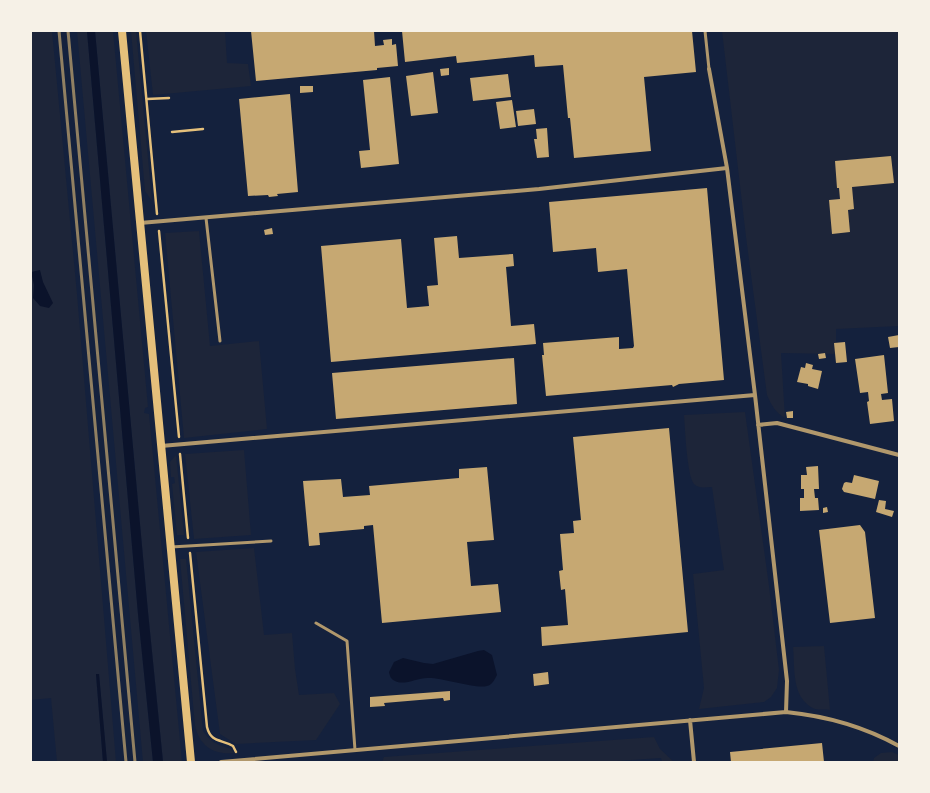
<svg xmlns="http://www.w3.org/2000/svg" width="930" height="793" viewBox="0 0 930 793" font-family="'Public Sans',sans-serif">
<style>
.green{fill:#1d2539}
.water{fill:#0b132b}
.building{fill:#c6a872}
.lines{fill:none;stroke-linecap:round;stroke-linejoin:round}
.path{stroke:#e5c07b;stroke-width:2.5}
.service{stroke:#b1986c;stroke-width:3}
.minor{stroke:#b1986c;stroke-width:4}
.secondary{stroke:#e5c07b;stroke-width:8}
.rail{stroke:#918062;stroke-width:3}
</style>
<rect width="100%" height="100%" fill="#14213d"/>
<path class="green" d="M31 31H52L77 294 116 762H107L99 674H96L103 762H57L51 698 31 700Z
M77 31H87L138 614 153 762H143Z
M95 31H113L148 407 145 408 144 413 149 414 182 762H163L148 612Z
M131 31H136L152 201 145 191Z
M146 31H225L227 63 248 64 251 86 153 95Z
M722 31H899V326L836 329V354L781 353 785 418C775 412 772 406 767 395L746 237Z
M199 231 210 346 259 341 267 429 184 438 165 233Z
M745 412 769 586 779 670 777 688 771 697 764 702 699 709 704 688 693 574 724 570 712 487C706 487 699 489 694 484 687 476 685 428 684 415Z
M244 450 251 535 194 539 185 454Z
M176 455 184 535H177L172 484 175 483 174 477H171L170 462Z
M254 548 264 635 292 633 295 669 299 695 334 693 340 704 316 740 236 744 220 734 196 552Z
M180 559H186L203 731C210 742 218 745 231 749L234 753C213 755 200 746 195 726Z
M824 646 830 710C826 709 819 710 815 709 791 699 795 668 793 647Z
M654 737 660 749 674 762H662L661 758 602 762H382L384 757Z
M892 752 899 755V762H873L874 758 881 753Z"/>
<path class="water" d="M87 31H95L148 612 163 762H153L138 614Z
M40 270 43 282 53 303 49 308 40 306 33 298 34 285 31 272Z
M484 650 492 655 497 675C495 679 492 685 487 686 476 689 443 678 429 678 418 677 405 686 395 681 391 679 390 677 389 672L394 662 403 658 424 663 433 664 478 651Z
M96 674H99L107 762H103Z"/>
<path class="building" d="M251 31H374L375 46 384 45 383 40 392 39V45L396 44 398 66 377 68V70L256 81Z
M402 31H692L696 72 644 77 651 151 574 158 570 118H568L563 65 535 67 534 55 457 63 456 56 405 62Z
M449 68V75L441 76 440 69Z
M433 72 438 113 411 116 406 76Z
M508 74 511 97 473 101 470 78Z
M390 77 399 164 361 168 359 151 370 150 363 80Z
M300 86H313V92L300 93Z
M290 94 298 192 277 194 278 196 269 197 268 195 248 196 239 99Z
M512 100 516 127 500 129 496 102Z
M534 109 536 124 518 126 516 111Z
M547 128 549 157 537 158 534 139H537L536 129Z
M891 156 894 183 852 187 854 209 848 210 850 232 832 234 829 200 840 199 839 188H837L835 161Z
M707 188 724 380 679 384 673 387 672 385 546 396 542 355H544L543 343 619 337V349L633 348 634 346 627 269 598 272 596 248 553 252 549 202Z
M272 228 273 234 265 235 264 230Z
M457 236 459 258 513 254 514 266 506 267 511 326 534 324 536 344 331 362 321 246 401 239 407 308 429 306 427 286 438 285 434 238Z
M899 335V347L890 348 888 337Z
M845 342 847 362 836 363 834 343Z
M825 353 826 358 819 359 818 354Z
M884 355 888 393 881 394 882 400 892 399 894 421 870 424 867 402 869 401 868 392 860 393 855 359Z
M514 358 517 404 336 419 332 373Z
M806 363 813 365 812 369 822 371 818 389 808 386V384L797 382 801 367 805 368Z
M793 411V418H787L786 412Z
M669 428 688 632 542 646 541 627 568 625 565 589 561 590 559 571 563 570 560 534 574 533 573 521 581 520 573 437Z
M818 466 819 489H814L815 498H818L819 510 800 511V498H804V489H801V475H807L806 467Z
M487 467 494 540 467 542 471 586 498 584 501 612 382 623 373 525 364 526V529L319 533 320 545 309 546 303 481 341 479 343 497 370 495 369 486 459 478V469Z
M854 475 879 481 875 499 844 492 842 489 844 483 846 482 852 483Z
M879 500 886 501 885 509 894 511 892 517 876 512Z
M827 507 828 512 823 513V508Z
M860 525 865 532 875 618 830 623 819 530Z
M548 672 549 684 534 686 533 674Z
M450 691V700L444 701 443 698 384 703 385 706 370 707V697Z
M822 743 824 762H731L730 752Z"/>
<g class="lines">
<path class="path" d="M140 31 157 214
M147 99 169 98
M172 132 203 129
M159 231 179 437
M180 454 188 538
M190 553 207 727C211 743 221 739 233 746L236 752"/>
<path class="service" d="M705 31 709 69
M206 218 220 341
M171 547 271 541
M316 623 347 641 355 750"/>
<path class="minor" d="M709 69 727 168 755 395 787 681 786 712
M140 223 539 189 727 168
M758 425 777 423 899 455
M161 446 755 395
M690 720 694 762
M221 762 786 712C826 716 863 726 899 746"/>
<path class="secondary" d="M122 31 191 762"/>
<path class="rail" d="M59 31 126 762
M68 31 135 762"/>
</g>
<rect width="930" height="793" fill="none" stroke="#f6f1e7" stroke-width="64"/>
</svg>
